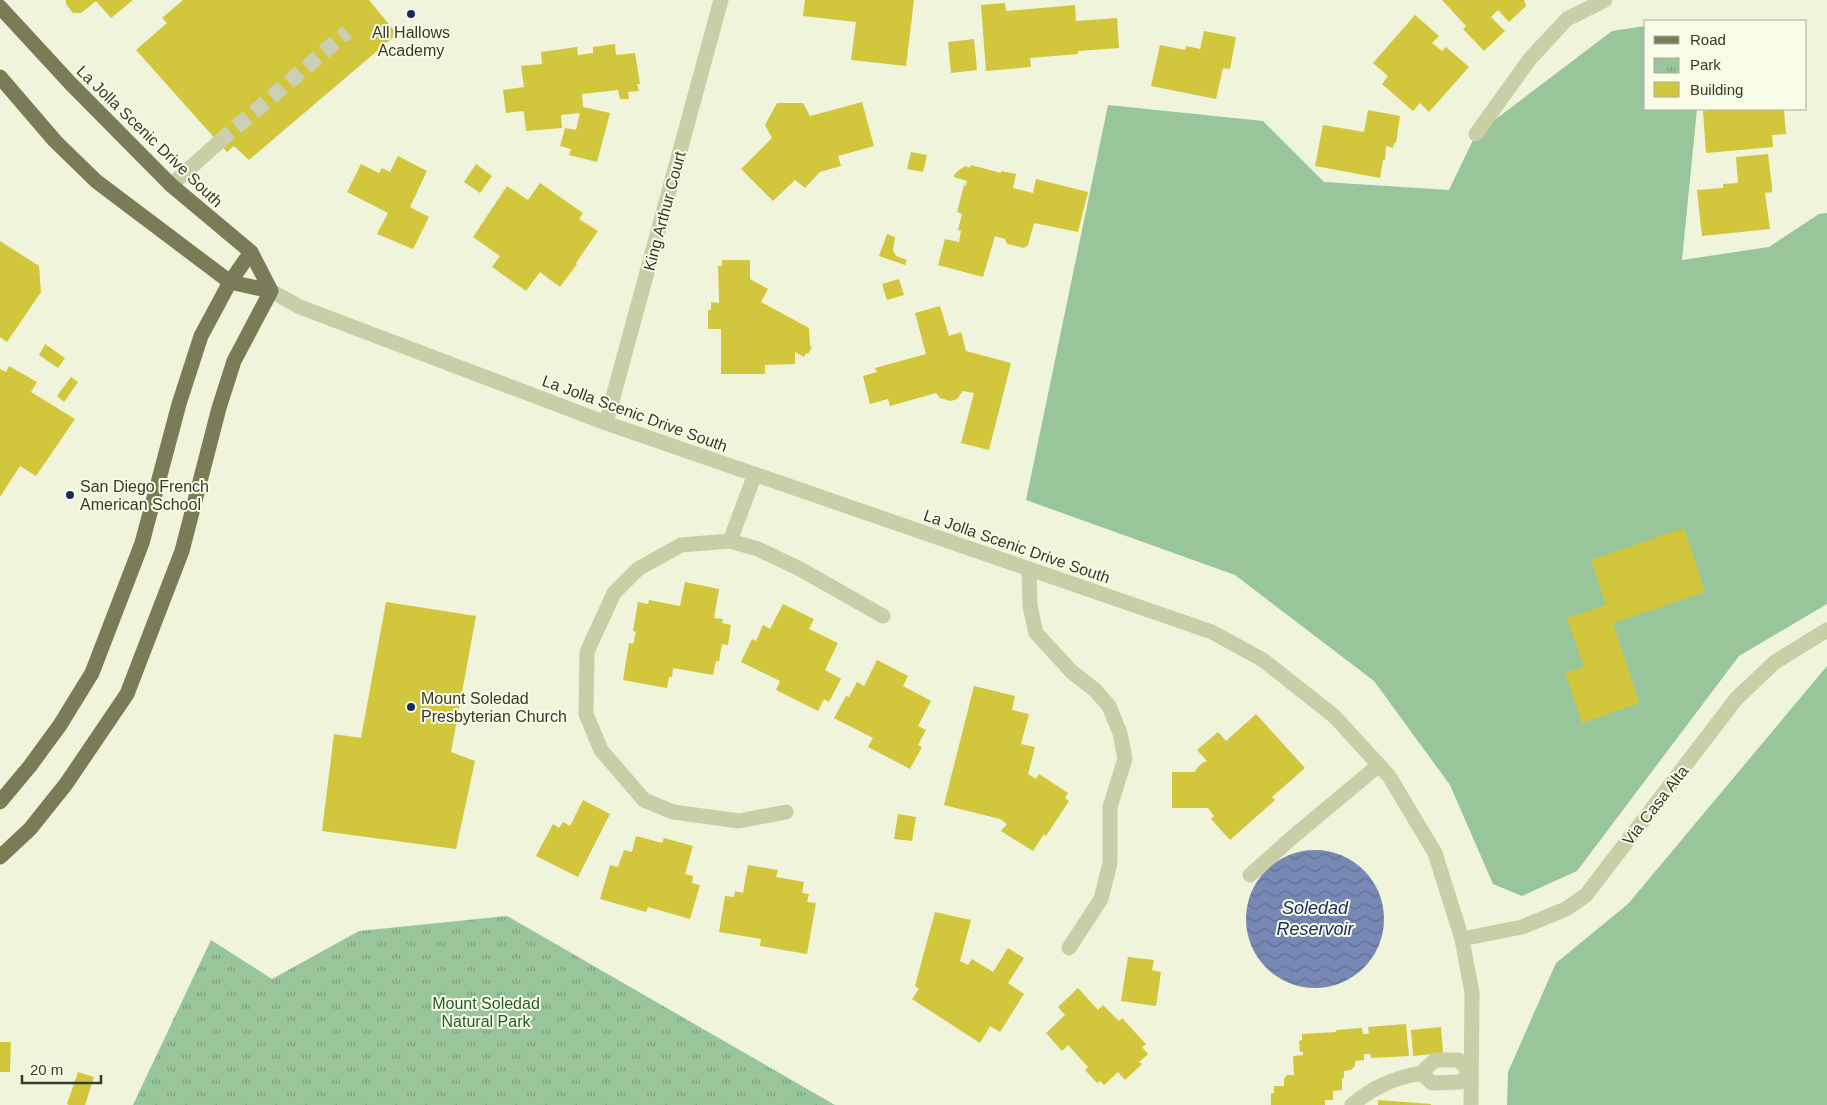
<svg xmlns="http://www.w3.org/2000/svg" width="1827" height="1105" viewBox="0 0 1827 1105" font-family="Helvetica,sans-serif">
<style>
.grass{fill:#99c59a}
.park{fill:url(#park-tufts)}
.water{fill:url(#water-waves)}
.building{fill:#d1c63c}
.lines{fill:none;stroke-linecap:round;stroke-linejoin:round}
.minor-tunnel{stroke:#cbcfb7;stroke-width:15;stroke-dasharray:15 8;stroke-linecap:butt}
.minor{stroke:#c8cea6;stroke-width:15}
.major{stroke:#7b7c57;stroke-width:15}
.poi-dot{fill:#192a5e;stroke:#f7fbe8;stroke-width:2}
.labels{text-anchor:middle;stroke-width:4;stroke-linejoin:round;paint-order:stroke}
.poi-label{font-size:16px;fill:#393927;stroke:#f7fbe8;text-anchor:start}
.street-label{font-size:16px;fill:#393927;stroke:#f7fbe8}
.park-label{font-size:16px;fill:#29592b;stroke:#f7fbe8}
.water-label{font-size:18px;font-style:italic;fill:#192a5e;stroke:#f7fbe8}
</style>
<defs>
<pattern id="park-tufts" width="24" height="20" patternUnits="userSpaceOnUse" patternTransform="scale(1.25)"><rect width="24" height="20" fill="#99c59a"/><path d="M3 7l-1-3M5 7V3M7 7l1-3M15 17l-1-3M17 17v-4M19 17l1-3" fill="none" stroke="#7ea17e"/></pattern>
<pattern id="water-waves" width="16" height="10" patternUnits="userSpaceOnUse" patternTransform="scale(1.25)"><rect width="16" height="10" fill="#7788b4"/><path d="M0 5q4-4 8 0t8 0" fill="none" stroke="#637092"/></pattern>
</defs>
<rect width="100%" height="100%" fill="#eff4db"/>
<path class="grass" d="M1646 26V109H1697L1682 260 1769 247 1819 214 1827 213V604L1739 656 1577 871 1522 896 1493 884 1450 785 1374 681 1235 575 1026 500 1108 105 1263 121 1324 182 1449 190 1476 134 1612 31Z
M1827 666V1105H1507L1508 1072 1556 963 1628 904Z"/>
<path class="park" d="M507 916 835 1105H133L211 940 272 979 359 931Z"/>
<path class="water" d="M1246 919a69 69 0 1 1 138 0a69 69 0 1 1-138 0Z"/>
<path class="building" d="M66 0H133L111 18 96 1 81 13H73L66 4Z
M183 0H369L397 34 249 160 234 146 227 152 136 50 167 23 162 18Z
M805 0H914L906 66 851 60 856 22 803 16Z
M1442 0H1524L1526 6 1509 22 1498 10 1491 17 1505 31 1484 51 1463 29 1466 26Z
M1005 3 1006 11 1075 5 1076 21 1117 18 1119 48 1078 51V54L1030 58 1031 67 986 71 981 5Z
M1415 15 1439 36 1432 43 1442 51 1446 47 1469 67 1429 112 1420 103 1413 111 1382 84 1388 76 1373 63Z
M1204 31 1236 37 1230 69 1223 68 1216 99 1151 86 1160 45 1185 50 1186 46 1200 49Z
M974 39 977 70 951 73 948 42Z
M615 44 616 55 635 53 640 84H637L639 91 628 92 629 99H620L618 90 582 94 583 107 610 113 597 162 569 155 571 149 560 146 565 128 576 130 580 113 561 115 562 128 526 131 524 112 522 111 506 113 503 90 524 87 521 66 542 64 541 52 577 47 578 55 593 53V47Z
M862 102 874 146 838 156 841 166 820 172 805 188 795 180 773 201 741 169 772 138 765 125 777 103H803L810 116Z
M1707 109H1784L1786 134 1772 135 1773 147 1706 153 1703 111H1707Z
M1368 110 1400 116 1396 143H1394L1393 148 1386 146 1385 160H1383L1380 178 1315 166 1323 125 1364 132Z
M911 152 927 155 923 172 907 169Z
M1768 154 1772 187V192L1765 193 1770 229 1702 236 1697 190 1723 188V184L1738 183 1736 157Z
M398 156 427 171 410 207 429 217 413 249 377 234 388 213 347 192 361 164 379 173 382 168 390 172Z
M476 164 492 176 480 193 464 182Z
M971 165 1001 173V171L1016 174 1013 188 1033 193 1036 179 1088 192 1078 232 1034 223 1028 245 1024 248 1007 244 1005 239 995 236 983 277 938 265 945 239 959 242 961 231 958 230 962 214 957 212 964 185 966 186 967 181 954 177V175L960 169 966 166 970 168Z
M540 183 583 213 579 219 598 231 576 263 577 264 560 287 540 272 526 291 492 267 500 256 473 237 507 186 528 200Z
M887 234 895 237 893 250 896 256 907 260 905 265 879 256Z
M0 241 39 266 41 292 7 342 0 337Z
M722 260H750V279L768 289 761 302 809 328 810 346 812 347 808 354 806 353 804 357 795 352V364L765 365V374H721V329H708V310H711V302L719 303 718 266H722Z
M899 279 904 295 887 300 882 284Z
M940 306 949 336 961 332 966 351 1011 363 989 450 961 443 974 393 963 391 957 399 951 401 940 398 936 393 890 406 888 399 870 404 863 376 877 372 875 368 926 354 915 313Z
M45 344 65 358 58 368 39 355Z
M9 366 37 382 31 392 75 419 36 476 20 466 0 497V369L6 372Z
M71 377 78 382 64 402 57 396Z
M1684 528 1705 592 1613 623 1639 703 1582 723 1565 673 1584 667 1567 618 1606 605 1591 560Z
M685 582 719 589 714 618 723 619 722 623 731 625 728 645 722 644 719 661H716L713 675 673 668 672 677H669L667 688 623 680 629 643 633 644 636 632 633 631 638 602 648 604 649 600 680 606Z
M386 602 476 616 451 752 475 761 456 849 322 831 334 734 361 738Z
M783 604 814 619 809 629 838 643 825 670 841 679 829 702 824 699 818 711 776 690 780 681 741 662 752 639 756 641 763 625 770 629Z
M877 660 908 676 903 686 931 701 918 726 926 730 918 745 922 747 910 769 868 747 873 738 834 718 846 696 849 697 857 682 864 686Z
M974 686 1015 696 1012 710 1029 714 1021 744 1035 747 1028 774 1036 779 1039 774 1068 793 1065 798 1069 801 1046 836 1044 834 1033 851 1001 831 1007 824 1000 819 944 805Z
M1256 714 1305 768 1272 797 1275 800 1230 840 1211 819 1214 816 1208 808H1172V772H1195L1197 768 1202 763 1207 761 1197 750 1218 732 1226 741Z
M583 800 610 814 578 877 536 856 553 824 559 828 563 822 570 826Z
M898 814 916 817 912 841 894 839Z
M636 836 662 843 664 838 693 846 685 874 693 876 692 883 700 885 690 919 648 907 646 912 600 899 610 865 618 867 624 850 632 852Z
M748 865 778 870 776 877 804 882 802 893 809 894 807 902 816 903 807 954 760 946 761 939 719 932 725 896 734 897 735 891 743 893Z
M935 912 971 920 960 961 968 965 972 959 993 972 1008 948 1024 958 1008 983 1024 994 1000 1032 990 1026 980 1043 912 999 919 989 915 986Z
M1128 957 1154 960 1152 970 1161 972 1156 1006 1121 1001Z
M1078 988 1098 1010 1103 1005 1119 1021 1122 1018 1146 1044 1142 1047 1148 1054 1139 1062 1142 1064 1125 1080 1118 1072 1104 1085 1100 1081 1097 1083 1085 1070 1088 1067 1068 1045 1062 1051 1046 1033 1065 1015 1058 1007Z
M1406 1024 1409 1056 1371 1058 1370 1054H1364V1060L1355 1061V1066L1351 1070 1344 1071V1078H1342V1090L1333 1091V1100H1325V1105H1271V1093H1274V1086H1284V1079L1287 1075H1294L1293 1056 1303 1055V1052H1300L1299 1041 1302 1040V1034L1336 1032V1030L1362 1028 1363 1034H1369L1368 1027Z
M1441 1027 1443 1053 1413 1056 1411 1030Z
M0 1042H11L10 1072H0Z
M78 1072 94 1077 85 1105H69L67 1104Z
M1378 1100 1431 1104V1105H1378Z"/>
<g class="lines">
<path class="minor-tunnel" d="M219 142 347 32"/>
<path class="minor" d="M1476 134 1529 60 1567 19 1605 0
M171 185 219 142
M271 291 300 307 606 423 1212 632 1263 660 1334 716 1389 776 1435 853 1462 939 1472 993 1471 1105
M606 423 721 0
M730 541 755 474
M1029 569 1030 606 1036 633 1072 672 1095 690 1109 706 1120 733 1125 759 1110 807V863L1101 899 1069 948
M786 812 739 821 673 812 644 800 601 750 586 714 587 652 614 593 638 569 681 545 730 541 758 549 800 569 883 616
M1250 875 1295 835 1379 765
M1462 939 1522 927 1566 909 1586 895 1736 699 1775 662 1827 630
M1435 1060H1458L1471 1072 1460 1082 1432 1083 1421 1073Z
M1352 1105C1373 1087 1394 1078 1421 1073"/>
<path class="major" d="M0 7 71 84 171 185 251 252 271 291
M0 77 55 141 96 181 230 282 271 291
M0 802 30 766 60 725 92 673 142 543 179 404 201 336 230 282 251 252
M0 857 30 829 66 784 127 694 182 551 219 408 234 361 271 291"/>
</g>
<g class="poi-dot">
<circle cx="411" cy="14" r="5"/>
<circle cx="70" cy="495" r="5"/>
<circle cx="411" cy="707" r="5"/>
</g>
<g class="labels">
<g class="poi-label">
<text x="411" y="38" text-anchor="middle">All Hallows<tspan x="411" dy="18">Academy</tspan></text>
<text x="80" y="492">San Diego French<tspan x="80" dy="18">American School</tspan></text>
<text x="421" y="704">Mount Soledad<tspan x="421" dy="18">Presbyterian Church</tspan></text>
</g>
<g class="street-label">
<text transform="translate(150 136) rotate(44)" y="6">La Jolla Scenic Drive South</text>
<text transform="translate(664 211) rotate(-75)" y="6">King Arthur Court</text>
<text transform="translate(635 413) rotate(20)" y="6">La Jolla Scenic Drive South</text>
<text transform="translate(1017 546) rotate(19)" y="6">La Jolla Scenic Drive South</text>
<text transform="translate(1655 805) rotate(-52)" y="6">Via Casa Alta</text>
</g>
<g class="park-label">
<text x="486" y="1009">Mount Soledad<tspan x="486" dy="18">Natural Park</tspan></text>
</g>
<g class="water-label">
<text x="1315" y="914">Soledad<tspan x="1315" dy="21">Reservoir</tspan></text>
</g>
</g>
<rect x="1644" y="20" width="162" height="90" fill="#f7fbe8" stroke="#abad9b"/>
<rect x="1654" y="36" width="25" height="8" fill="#7b7c57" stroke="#abad9b"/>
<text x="1690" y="45" font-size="15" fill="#393927">Road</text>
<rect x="1654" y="58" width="25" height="15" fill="url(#park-tufts)" stroke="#abad9b"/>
<text x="1690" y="70" font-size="15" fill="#393927">Park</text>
<rect x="1654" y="82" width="25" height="15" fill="#d1c63c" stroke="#abad9b"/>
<text x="1690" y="95" font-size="15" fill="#393927">Building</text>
<path d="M22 1075v8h79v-8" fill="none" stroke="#393927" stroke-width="2.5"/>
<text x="30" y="1075" font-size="15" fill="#393927" stroke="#f7fbe8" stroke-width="4" paint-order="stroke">20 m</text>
</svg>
